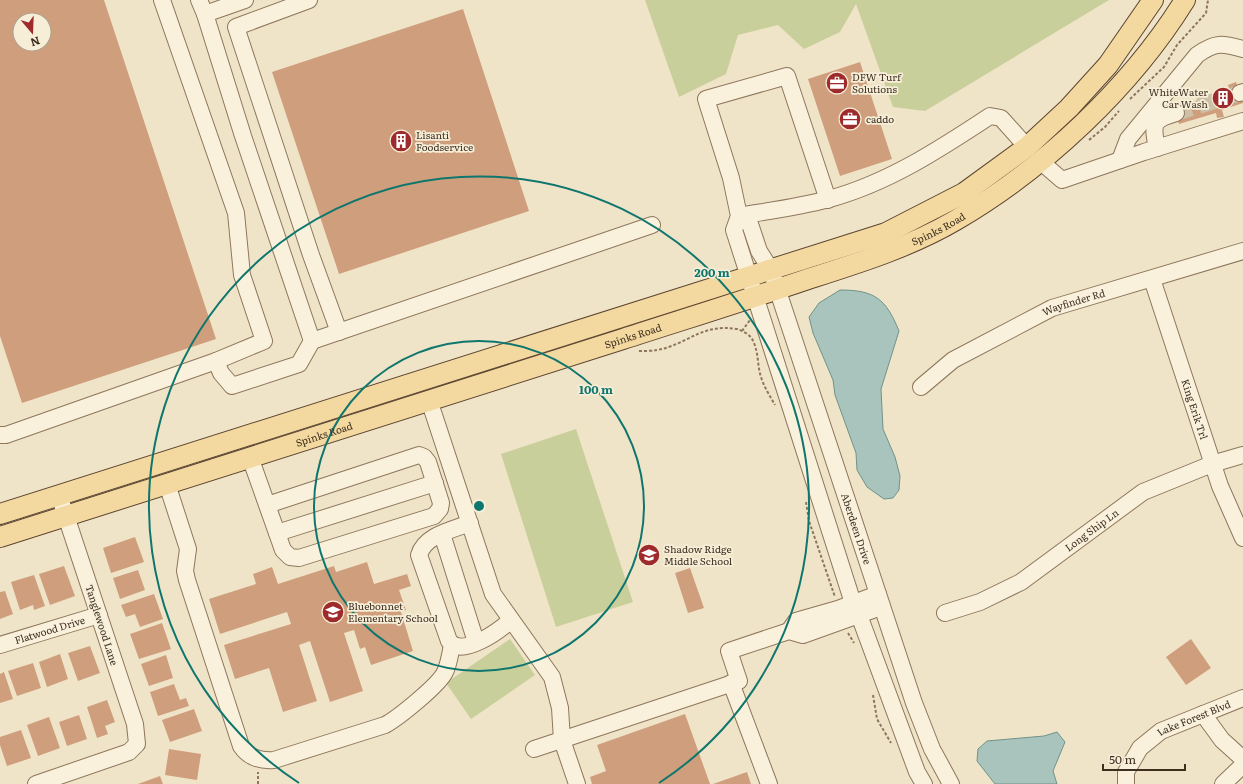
<svg xmlns="http://www.w3.org/2000/svg" width="1243" height="784" viewBox="0 0 1243 784" font-family="Literata,serif">
<style>
.green{fill:#c9cf9b}
.water{fill:#a9c4bc;stroke:#6f938a}
.building{fill:#cf9f7d;fill-rule:evenodd}
.lines{fill:none;stroke-linecap:round;stroke-linejoin:round}
.minor-tunnel{stroke:#ccc0a6;stroke-width:16;stroke-dasharray:16 8;stroke-linecap:butt}
.minor-casing{stroke:#8d765c;stroke-width:18}
.major-casing{stroke:#5b4430;stroke-width:22}
.path{stroke:#8d765c;stroke-width:2;stroke-dasharray:3 2;stroke-linecap:butt}
.minor{stroke:#faf1dc;stroke-width:16}
.major{stroke:#f3d9a0;stroke-width:20}
.ring{fill:none;stroke:#0f766e;stroke-width:2}
.labels{text-anchor:middle;stroke-width:3.5;stroke-linejoin:round;paint-order:stroke}
.poi-label{font-size:10px;fill:#3d2e20;stroke:#f7eed8;text-anchor:start}
.street-label{font-size:10px;fill:#3d2e20;stroke:#f7eed8}
.centre{fill:#0f766e;stroke:#f7eed8;stroke-width:2}
.ring-label{font-size:12px;text-anchor:middle;font-weight:bold;fill:#0f766e;stroke:#f7eed8;stroke-width:3.5;stroke-linejoin:round;paint-order:stroke}
</style>
<rect width="100%" height="100%" fill="#f0e4c8"/>
<path class="green" d="M645 0H1109L925 111 893 107 856 4 840 32 804 49 778 25 738 35 726 74 679 97Z
M576 429 633 602 556 627 501 454Z
M510 639 535 675 471 719 446 683Z"/>
<path class="water" d="M840 290C875 290 886 299 899 331L881 389 883 429 895 457 900 476 899 490 893 498 884 499 867 487 857 470 856 453 835 395 833 380 813 333 809 317 819 303Z
M1057 732 1065 742 1053 771 1057 784H995L977 761 978 749 987 741 1044 736Z"/>
<path class="building" d="M0 0H104L216 339 22 403 0 336ZM20 20H44V44H20Z
M463 9 529 211 339 274 272 72Z
M860 62 892 159 840 176 808 79Z
M1236 82 1243 103 1222 110 1224 117 1217 118 1216 113 1179 124 1174 107 1230 91 1228 85Z
M135 537 144 562 111 573 103 548Z
M367 562 374 584 407 574 411 586 399 590 406 610 401 612 413 651 371 665 365 647 360 649 354 630 344 633 363 691 330 702 310 641 299 645 317 701 283 712 269 668 235 679 224 645 291 624 287 612 220 634 209 599 256 584 253 574 272 567 278 584 334 566 336 572Z
M64 566 75 596 50 605 39 574Z
M690 568 704 608 688 613 675 573Z
M138 570 145 590 120 599 113 578Z
M34 575 45 606 34 610 33 605 20 610 11 582Z
M5 591 13 614 0 619V592Z
M154 594 163 619 140 627 135 614 126 617 121 605Z
M162 623 171 649 139 659 130 634Z
M1191 639 1211 668 1186 685 1166 657Z
M90 646 100 673 78 681 68 653Z
M60 654 68 679 47 687 39 662Z
M166 655 173 678 149 686 141 664Z
M33 663 41 688 17 696 8 671Z
M4 672 13 699 0 703V674Z
M174 684 180 700 186 698 189 706 158 716 150 692Z
M107 700 115 722 105 726 108 734 97 738 87 707Z
M194 709 202 731 170 742 162 720Z
M685 714 710 784H592L590 777 606 771 597 745Z
M79 715 87 739 67 746 59 722Z
M49 717 60 748 38 756 27 725Z
M21 730 31 758 7 766 0 745V737Z
M169 749 201 754 197 780 165 775Z
M747 772 751 784H713Z
M160 776 163 784H138Z"/>
<g class="lines">
<path class="minor-tunnel" d="M1176 113 1240 93"/>
<g class="minor-casing">
<g id="minor">
<path d="M162 0 236 213 242 275 264 341 216 361 221 373 232 386 299 364 312 341"/>
<path d="M199 0 205 14 245 0"/>
<path d="M309 0 236 27 311 255 339 332"/>
<path d="M205 14 243 136 312 341 652 225"/>
<path d="M1240 93 1243 92"/>
<path d="M1157 148C1152 124 1152 120 1176 113"/>
<path d="M1120 160 1128 139 1197 55C1215 42 1222 43 1243 49"/>
<path d="M1040 161 1062 180 1144 152 1243 121"/>
<path d="M828 200 787 76 706 99 731 178 739 216 734 230 853 603 859 615 917 772 924 784"/>
<path id="s1" d="M739 216 750 224 759 251 771 270 914 703 932 749 951 784"/>
<path d="M739 216C768 211 799 207 829 199 888 183 940 149 990 116L1001 118 1027 147"/>
<path id="s2" d="M1152 279 1220 486 1243 538"/>
<path id="s3" d="M921 387 953 360 1052 308 1243 251"/>
<path d="M429 400 493 594 552 677 560 708 562 740 577 784"/>
<path d="M0 435H6L216 361"/>
<path d="M250 457 283 550 290 557 299 558 434 516 440 509 441 503 428 462 424 457 419 455 267 505"/>
<path d="M167 484 188 549 185 571 187 580 241 746C249 758 260 761 274 760L385 725C398 718 439 685 445 672 449 664 450 654 452 645"/>
<path d="M470 523C452 530 425 535 419 555L449 641C462 658 499 631 511 620"/>
<path d="M277 533 435 483"/>
<path d="M442 534 476 642"/>
<path id="s4" d="M945 613 980 602 1021 582 1143 492 1212 464 1243 455"/>
<path d="M789 631 796 621 838 609 878 594"/>
<path id="s5" d="M0 645 99 615"/>
<path d="M731 683 769 784"/>
<path d="M1203 714 1222 740 1243 759"/>
<path d="M534 749 739 681 729 651 789 631 803 635 881 607"/>
<path d="M36 784 129 752 137 744 135 724 59 495"/>
<path id="s6" d="M1126 784V772L1140 748 1161 731 1243 698"/>
<path d="M1223 784 1243 765"/>
</g>
</g>
<g class="major-casing">
<g id="major">
<path d="M0 514 886 233 964 193 1027 147 1069 108 1108 65 1153 0"/>
<path id="s7" d="M0 537C208 471 416 405 623 339 685 319 746 300 808 279 858 263 910 247 956 220 1045 168 1131 87 1185 0"/>
</g>
</g>
<path class="path" d="M1130 99 1164 67 1177 45 1206 13 1208 0
M1089 140 1105 127 1119 111
M742 331 750 320
M639 351C645 351 652 351 657 350 687 345 701 323 737 329 743 331 751 335 753 341 759 353 757 365 761 377 764 387 770 396 775 405
M806 502 809 521 835 597
M848 633 854 643
M873 695 877 719 891 743
M258 784V772"/>
<use href="#minor" class="minor"/>
<use href="#major" class="major"/>
</g>
<g class="ring">
<circle cx="479" cy="506" r="165"/>
<path d="M299 783A330 330 0 1 1 659 783"/>
</g>
<defs>
<g id="office-disc" transform="scale(1.15)"><circle r="9.5" fill="#9e2a2b" stroke="#f7eed8"/><path d="M-6-3h4V-5.5h4V-3h4V5H-6ZM-1-4.5V-3h2v-1.5ZM-6 0V1H6V0Z" fill="#fff"/></g>
<g id="building-disc" transform="scale(1.15)"><circle r="9.5" fill="#9e2a2b" stroke="#f7eed8"/><path d="M-4-6H4V6H1V3H-1V6H-4ZM-2.5-4.3h1.7v1.8h-1.7ZM.8-4.3h1.7v1.8H.8ZM-2.5-1h1.7V.8h-1.7ZM.8-1h1.7V.8H.8Z" fill="#fff"/></g>
<g id="school-disc" transform="scale(1.15)"><circle r="9.5" fill="#9e2a2b" stroke="#f7eed8"/><path d="M0-5L7-2L0 1L-7-2ZM-4 1L0 2.5L4 1V4Q0 6-4 4Z" fill="#fff"/></g>
</defs>
<g fill-rule="evenodd">
<use href="#office-disc" x="837" y="83"/>
<use href="#building-disc" x="1223" y="98"/>
<use href="#office-disc" x="850" y="119"/>
<use href="#building-disc" x="401" y="141"/>
<use href="#school-disc" x="649" y="555"/>
<use href="#school-disc" x="333" y="612"/>
</g>
<g class="labels">
<g class="poi-label">
<text x="852" y="81">DFW Turf<tspan x="852" dy="12">Solutions</tspan></text>
<text x="1208" y="96" text-anchor="end">WhiteWater<tspan x="1208" dy="12">Car Wash</tspan></text>
<text x="866" y="123">caddo</text>
<text x="416" y="139">Lisanti<tspan x="416" dy="12">Foodservice</tspan></text>
<text x="664" y="553">Shadow Ridge<tspan x="664" dy="12">Middle School</tspan></text>
<text x="348" y="610">Bluebonnet<tspan x="348" dy="12">Elementary School</tspan></text>
</g>
<g class="street-label">
<text dy="4" stroke="none"><textPath href="#s7" startOffset="988">Spinks Road</textPath></text>
<text dy="4" stroke="none"><textPath href="#s3" startOffset="176">Wayfinder Rd</textPath></text>
<text dy="4" stroke="none"><textPath href="#s7" startOffset="664">Spinks Road</textPath></text>
<text dy="4" stroke="none"><textPath href="#s2" startOffset="137">King Erik Trl</textPath></text>
<text dy="4" stroke="none"><textPath href="#s7" startOffset="340">Spinks Road</textPath></text>
<text dy="4" stroke="none"><textPath href="#s1" startOffset="337">Aberdeen Drive</textPath></text>
<text dy="4" stroke="none"><textPath href="#s4" startOffset="170">Long Ship Ln</textPath></text>
<text transform="translate(102 625) rotate(72)" y="4">Tanglewood Lane</text>
<text dy="4" stroke="none"><textPath href="#s5" startOffset="52">Flatwood Drive</textPath></text>
<text dy="4" stroke="none"><textPath href="#s6" startOffset="102">Lake Forest Blvd</textPath></text>
</g>
</g>
<circle cx="479" cy="506" r="6" class="centre"/>
<g class="ring-label">
<text x="712" y="277">200 m</text>
<text x="596" y="394">100 m</text>
</g>
<g transform="translate(32 32) rotate(161)"><circle r="19" fill="#f7eed8" stroke="#ada18e"/>
<path d="M0-3L7 15L0 10L-7 15Z" fill="#9e2a2b"/>
<text y="-6" font-size="11" font-weight="bold" text-anchor="middle" fill="#3d2e20">N</text>
</g>
<path d="M1103 764v6h82v-6" fill="none" stroke="#3d2e20" stroke-width="2"/>
<text x="1109" y="764" font-size="12" fill="#3d2e20" stroke="#f7eed8" stroke-width="3" paint-order="stroke">50 m</text>
</svg>
